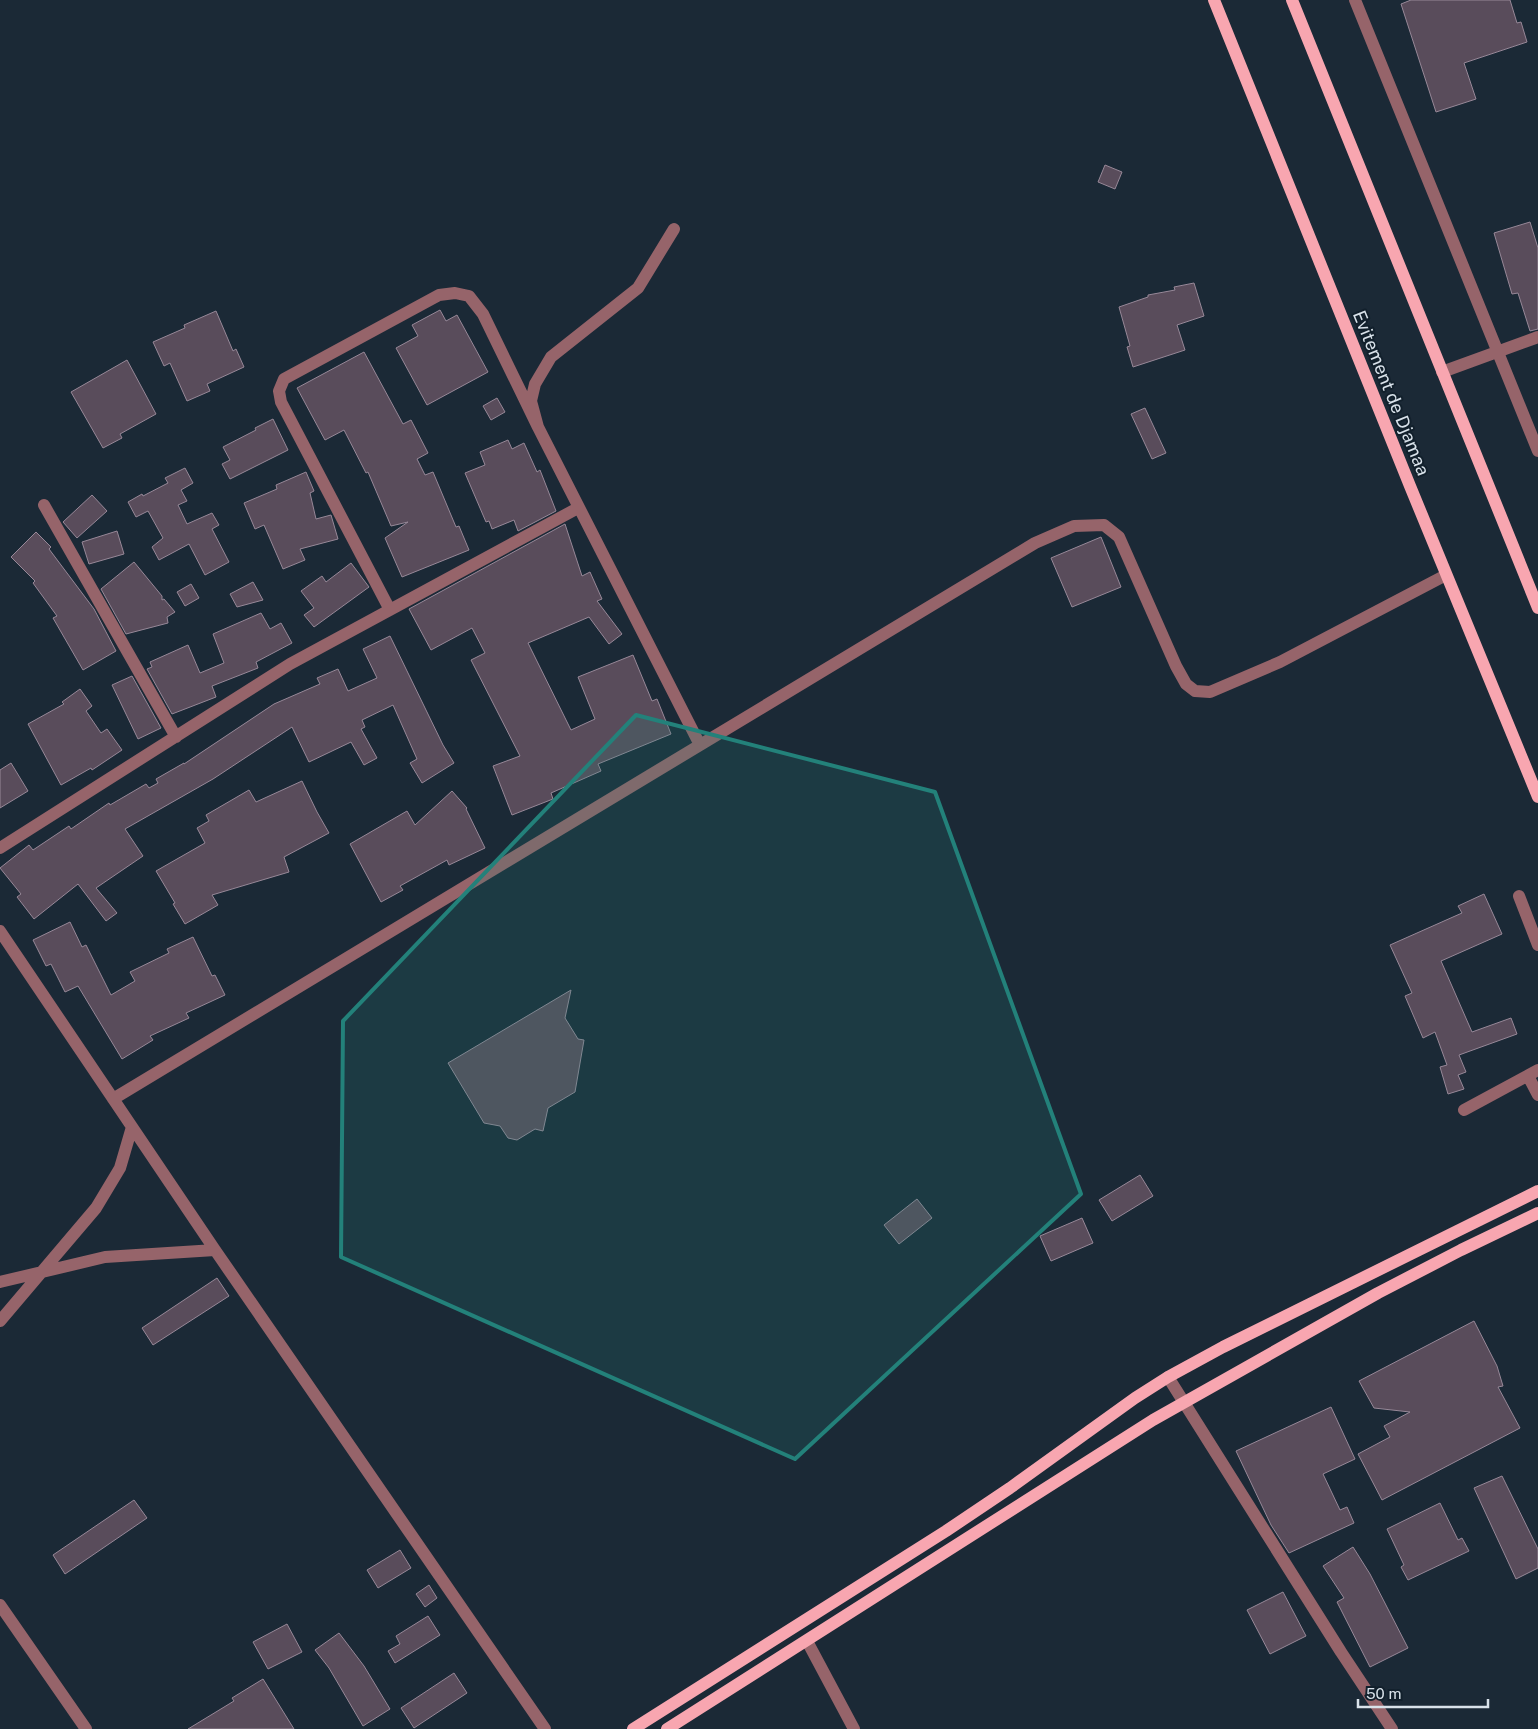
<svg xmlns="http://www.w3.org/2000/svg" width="1538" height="1729" viewBox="0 0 1538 1729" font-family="'Public Sans',sans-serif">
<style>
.building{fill:#594c5b;stroke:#978898}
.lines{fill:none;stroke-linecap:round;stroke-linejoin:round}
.minor{stroke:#96646a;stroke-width:12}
.major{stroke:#f8a6b0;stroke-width:12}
.marked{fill:#23817a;fill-opacity:0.2;stroke:#23817a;stroke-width:4;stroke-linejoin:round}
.labels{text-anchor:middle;stroke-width:4;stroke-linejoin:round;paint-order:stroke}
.street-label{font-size:18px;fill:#d9e2ea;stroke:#12202c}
</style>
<rect width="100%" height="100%" fill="#1b2936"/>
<path class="building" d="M1411 0H1510L1517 23 1521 22 1527 42 1464 63 1476 99 1436 112 1401 4Z
M1105 165 1122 172 1115 189 1098 182Z
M1530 222 1538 248V329L1530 331 1518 293 1512 294 1494 233Z
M1194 283 1204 316 1177 325 1185 350 1133 367 1127 347 1130 346 1119 307 1148 297V295L1175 290 1174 287Z
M440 310 446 321 457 315 488 372 427 405 396 348 418 336 412 325Z
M216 311 233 351 236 349 244 367 207 384 210 391 187 401 170 363 164 366 153 342 185 328 184 325Z
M364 352 403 424 411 420 428 453 417 459 425 475 433 472 456 527 459 526 469 550 402 577 385 538 408 522 391 526 368 472 366 473 344 430 325 440 297 388Z
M127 360 156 414 120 434 122 438 103 448 71 392Z
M497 398 505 412 491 420 483 406Z
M1145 408 1166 453 1152 459 1131 414Z
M273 419 288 450 230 479 222 464 230 460 223 447 256 430 255 428Z
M508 440 512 449 524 443 537 472 540 470 556 511 518 531 514 520 492 529 489 521 486 522 465 473 485 465 480 452Z
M185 468 193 483 181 490 187 501 178 505 187 524 212 513 219 525 212 529 229 562 205 575 189 544 159 560 152 547 163 538 148 511 136 517 128 502 142 494 143 496 168 483 165 478Z
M306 472 314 491 310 493 316 519 331 515 338 539 300 549 305 560 283 569 264 525 255 529 244 503 277 489 276 485Z
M92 495 107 511 77 538 63 522Z
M565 524 582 576 590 572 602 599 597 601 622 634 609 644 589 617 528 643 571 730 595 719 578 677 633 655 652 701 657 699 671 734 598 764 601 771 551 793 553 799 512 815 493 766 520 756 471 660 485 653 472 628 431 650 409 609Z
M117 531 124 554 89 564 82 542Z
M36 532 51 547 49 549 94 609 116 651 83 670 53 618 57 616 33 583 35 581 11 557Z
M1101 537 1121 587 1072 607 1051 558Z
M134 562 162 596V600L164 599 175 612 167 617 168 623 126 634 101 589Z
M351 563 369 587 314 627 304 615 314 608 301 591 322 576 326 582Z
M253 582 263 600 237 607 230 594Z
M191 584 199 598 185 606 177 592Z
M261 613 270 629 281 623 292 643 256 662 258 668 212 686 216 697 172 714 147 669 152 667 150 662 188 645 200 673 224 663 213 634Z
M390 636 443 745 454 763 422 783 410 763 417 759 393 705 362 720 365 727 361 729 377 758 364 765 351 742 309 762 292 727 213 779 125 829 143 856 96 888 117 913 106 921 78 884 34 919 17 897 21 894 0 868 29 845 33 850 69 826 71 829 109 803 110 805 146 784 149 788 158 783 156 779 184 763V764L274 704 320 684 317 678 338 669 348 691 377 678 363 649Z
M132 676 161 728 138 739 112 685Z
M80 689 92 706 86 711 101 733 107 729 122 750 92 770 91 768 61 785 28 724 64 704 62 702Z
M11 763 28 791 0 808V770Z
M302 781 317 812 329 833 284 857 289 872 212 895 218 905 185 924 173 904 175 903 156 871 205 843 197 828 209 821 206 815 249 790 256 802Z
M452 791 467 808 466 809 485 848 449 865 447 860 400 886 403 890 381 902 350 844 407 811 415 825Z
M1484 894 1502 934 1441 961 1472 1032 1511 1018 1517 1034 1459 1055 1466 1072 1458 1075 1464 1089 1448 1094 1440 1067 1447 1065 1435 1032 1423 1038 1405 996 1412 993 1390 945 1462 913 1458 906Z
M70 922 82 947 86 945 111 995 135 981 130 972 169 953 167 949 193 937 212 976 215 975 225 995 186 1013 189 1018 150 1036 153 1040 122 1059 78 986 65 992 51 964 46 966 33 940Z
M571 990 565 1018 578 1039 584 1040 575 1092 548 1108 543 1131 535 1129 517 1140 508 1138 500 1126 484 1123 448 1063Z
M1140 1175 1153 1196 1112 1221 1099 1200Z
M917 1199 932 1218 899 1244 884 1225Z
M1082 1218 1093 1243 1051 1261 1040 1236Z
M217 1278 229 1296 153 1345 142 1328Z
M1474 1321 1497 1366 1503 1386 1498 1387 1520 1428 1382 1500 1358 1454 1390 1437 1384 1426 1410 1412 1374 1408 1359 1381Z
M1331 1407 1355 1459 1323 1474 1340 1510 1347 1507 1354 1523 1289 1553 1271 1525 1236 1451Z
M1502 1476 1538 1549V1568L1516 1579 1474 1488Z
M134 1500 147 1518 65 1574 53 1555Z
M1440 1503 1458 1540 1462 1538 1469 1551 1408 1580 1401 1567 1404 1565 1387 1529Z
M1353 1547 1370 1574 1408 1648 1370 1667 1337 1602 1344 1598 1323 1566Z
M400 1550 411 1568 378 1588 367 1570Z
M429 1585 437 1598 425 1607 416 1594Z
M1283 1592 1306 1636 1270 1654 1247 1610Z
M428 1616 440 1635 395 1663 388 1651 400 1644 396 1636Z
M287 1624 302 1652 268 1669 253 1642Z
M339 1633 364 1666 390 1709 363 1726 329 1668 315 1650Z
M454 1673 467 1693 414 1728 401 1708Z
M263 1679 294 1729H188L234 1701 232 1698Z"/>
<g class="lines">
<path class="minor" d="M1355 0 1538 451
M674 229 638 288 551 357 535 384 531 401 538 427 700 745
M1442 372 1538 337
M44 505 176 737
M390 610 281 402 279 391 284 379 439 295 455 293 469 296 483 314 538 427
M0 848 290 664 578 508
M1519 896 1538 945
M0 931 215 1250 545 1729
M1528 1076 1538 1095
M113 1099 1035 543 1074 526 1104 525 1119 537 1176 666 1186 684 1195 691 1210 692 1280 662 1446 575
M1464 1110 1538 1070
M0 1282 105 1257 215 1250
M0 1321 96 1208 120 1168 132 1127
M1168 1377 1341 1652 1392 1729
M0 1605 86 1729
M807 1641 854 1729"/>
<path class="major" d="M1214 0 1410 486 1538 797
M1292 0 1538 608
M633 1729 946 1531 1010 1488 1135 1398 1168 1377 1223 1347 1538 1191
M667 1729 1153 1420 1378 1293 1461 1250 1538 1213"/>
</g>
<path class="marked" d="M636 715 935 792 1081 1194 795 1459 341 1257 343 1021Z"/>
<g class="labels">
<g class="street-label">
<text transform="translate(1391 393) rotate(68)" y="6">Evitement de Djamaa</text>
</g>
</g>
<path d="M1358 1699v8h130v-8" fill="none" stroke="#d9e2ea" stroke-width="2.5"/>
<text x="1366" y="1699" font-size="15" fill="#d9e2ea" stroke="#12202c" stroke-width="4" paint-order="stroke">50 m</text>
</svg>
